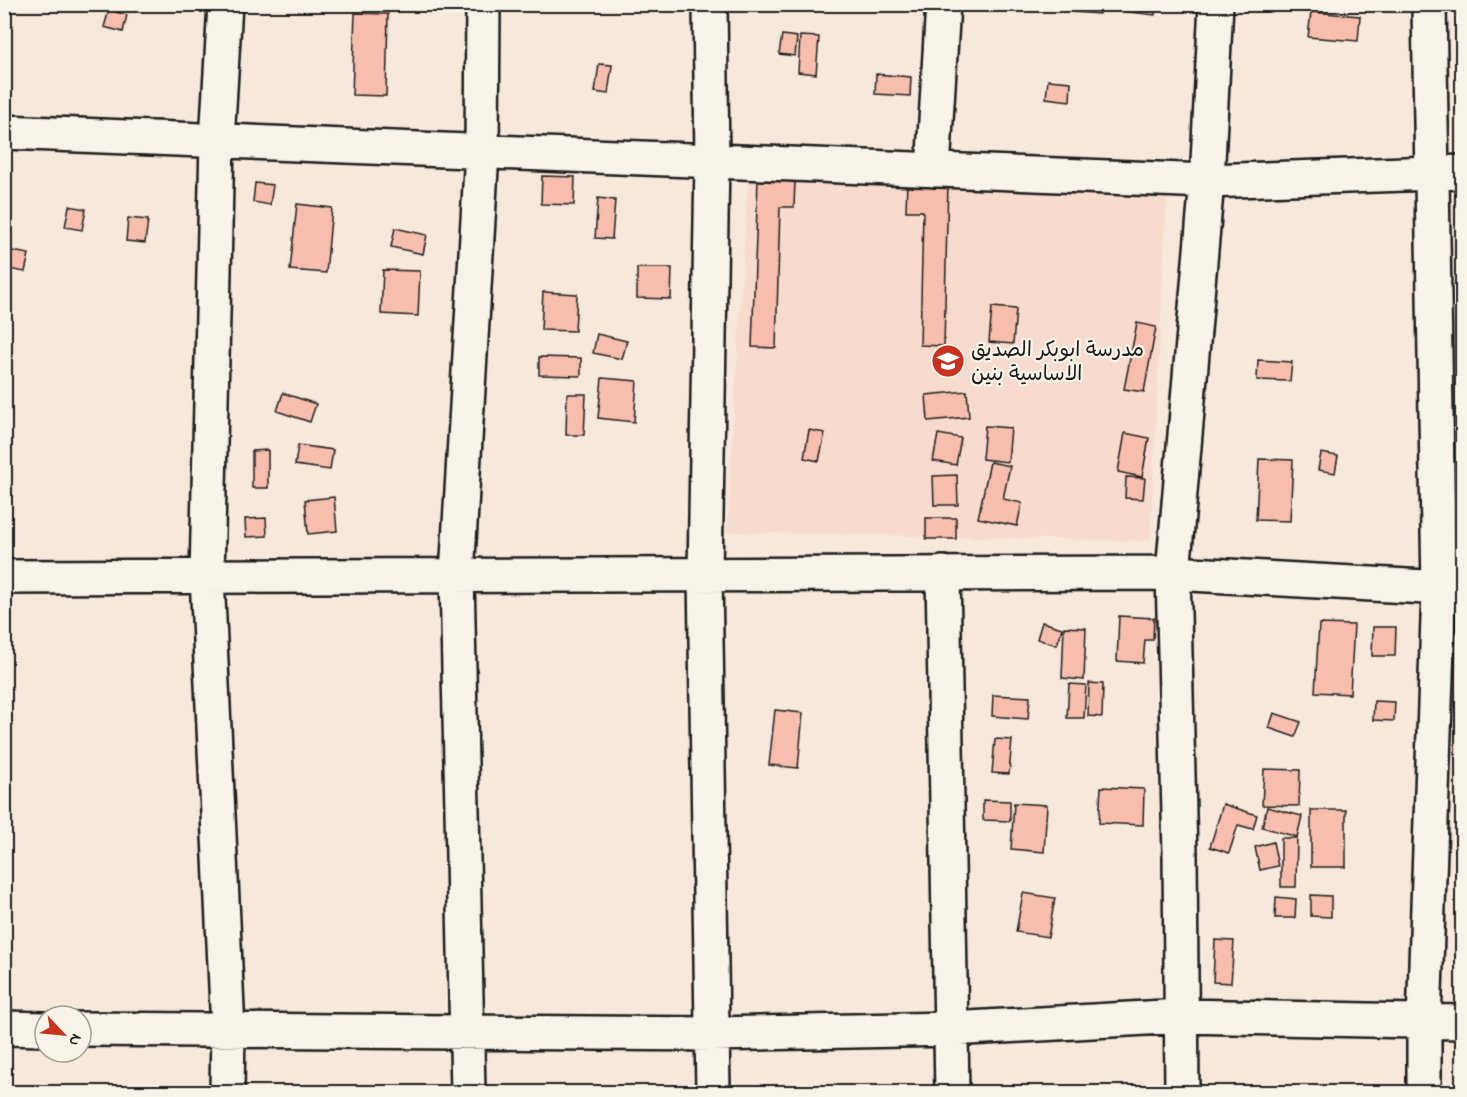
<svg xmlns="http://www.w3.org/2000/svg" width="1467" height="1097" viewBox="0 0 1467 1097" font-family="'Indie Flower','Playpen Sans Arabic',sans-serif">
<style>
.built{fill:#f7dbce}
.building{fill:#f7bead;stroke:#1c1c1c;stroke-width:1.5}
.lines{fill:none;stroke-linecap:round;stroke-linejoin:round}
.minor-casing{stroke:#1c1c1c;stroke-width:38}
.minor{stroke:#f7f3e8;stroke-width:33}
.labels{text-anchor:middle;stroke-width:4.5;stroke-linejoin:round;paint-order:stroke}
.poi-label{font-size:21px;fill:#1c1c1c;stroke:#f7f3e8;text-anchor:start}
</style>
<rect width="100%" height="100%" fill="#f7e8dc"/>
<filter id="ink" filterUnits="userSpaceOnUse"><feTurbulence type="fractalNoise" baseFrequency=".0167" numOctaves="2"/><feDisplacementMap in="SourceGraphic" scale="12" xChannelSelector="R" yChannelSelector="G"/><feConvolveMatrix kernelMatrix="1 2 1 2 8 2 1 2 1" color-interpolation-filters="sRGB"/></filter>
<g filter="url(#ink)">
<path class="built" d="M748 178 1167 191 1150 541 727 532Z"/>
<path class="building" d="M1075 4H1099V14L1074 12Z
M1107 4H1156L1155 15 1106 9Z
M109 10 127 15 123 32 104 27Z
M1311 12 1360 16 1358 41 1308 37Z
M355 13 388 14 386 96 352 95Z
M782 35 797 37 795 56 779 54Z
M800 36 819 37 816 74 798 72Z
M599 64 612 65 608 94 595 92Z
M876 74 911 77 910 96 875 94Z
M1048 80 1071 82 1070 101 1046 98Z
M542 176 575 177 574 205 541 204Z
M758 180 795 181 794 207H780L776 348 752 347Z
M907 181 948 182 944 346 920 345 923 211H906Z
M255 183 273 185 270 205 253 202Z
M598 198 615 200 612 239 595 238Z
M297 204 332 208 326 273 290 270Z
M69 206 86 209 82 230 65 227Z
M128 218 148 220 145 243 126 241Z
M395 228 427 235 423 254 391 247Z
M12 251 29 254 25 272 8 269Z
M637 268H672L671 299 637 298Z
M383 270 420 271 418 316 381 314Z
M543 292 577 294 575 331 541 330Z
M992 307 1016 309 1013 344 989 342Z
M1137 323 1156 327 1144 392 1124 389Z
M597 334 627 341 622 359 593 353Z
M539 357 581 358V376L539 375Z
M1258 360 1292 362 1290 381 1257 380Z
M602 378 637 381 634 422 598 418Z
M967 391 969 417 928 421 926 395Z
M283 393 316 404 310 422 277 411Z
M567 394H586L584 435H566Z
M985 426 1011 428 1008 462 982 459Z
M809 430 825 433 819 461 804 458Z
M1125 433 1149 438 1142 477 1118 472Z
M938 434 961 438 956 465 933 461Z
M298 445 333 450 330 470 295 465Z
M268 450V488H252V451Z
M1321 453 1338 456 1335 473 1318 470Z
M1259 459 1293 460 1290 521 1256 520Z
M990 462 1010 466 1003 499 1022 503 1017 526 978 518Z
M957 475 958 505H934L933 476Z
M1126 477 1145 478 1143 499 1125 498Z
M334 497 337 531 308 534 305 500Z
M266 518 267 536 246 537 245 519Z
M926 518H956V539H926Z
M1119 616 1154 618 1153 640H1145L1143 663 1117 661Z
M1042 622 1062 628 1057 645 1037 639Z
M1319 624 1354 625 1350 694 1315 692Z
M1064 627 1086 628 1084 680 1062 678Z
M1373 627H1396L1395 656H1372Z
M1089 683 1103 684 1102 717 1088 716Z
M1069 684 1086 685 1084 718H1067Z
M993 695 1030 697 1028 719 992 716Z
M1374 701 1395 702 1394 721 1373 720Z
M775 710 803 713 798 768 769 765Z
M1274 713 1301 722 1295 737 1269 728Z
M995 739 1012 740 1009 774 992 773Z
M1264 769 1300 770 1299 806 1262 805Z
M1101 787 1144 789 1143 825 1099 823Z
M983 800 1010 801V821L983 820Z
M1014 803 1047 805 1044 852 1011 849Z
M1223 804 1257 815 1253 829 1238 825 1229 853 1210 847Z
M1267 807 1302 816 1297 837 1262 827Z
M1311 810H1346V867H1311Z
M1281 838H1297L1296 887H1281Z
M1273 842 1278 866 1260 870 1255 847Z
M1023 893 1055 898 1048 937 1016 932Z
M1311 895 1331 896V917L1311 916Z
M1276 897 1296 899 1295 918H1275Z
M1215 940 1234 941 1231 983 1213 982Z"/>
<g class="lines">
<g class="minor-casing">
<path id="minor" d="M225 4 217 141 207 576 228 1030 227 1092
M710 4 712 161 705 574 713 1092
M1216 4 1207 181 1173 573 1462 589
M4 132 1207 181 1462 172
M933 170 943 4
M943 573 952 1092
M4 577 1173 573 1180 855 1182 1092
M4 1028 45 1029
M81 1029 713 1034 951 1029 1182 1016 1462 1022
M468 1092 457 575 482 152 483 4
M1424 1092V1022L1439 589 1429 4"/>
</g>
<use href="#minor" class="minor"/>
</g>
</g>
<defs>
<g id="university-disc" transform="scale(1.725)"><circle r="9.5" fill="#c8321e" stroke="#f7f3e8"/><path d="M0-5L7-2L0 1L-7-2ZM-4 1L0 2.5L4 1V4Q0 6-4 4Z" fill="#fff"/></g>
</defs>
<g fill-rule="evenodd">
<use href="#university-disc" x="948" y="361"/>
</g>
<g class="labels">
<g class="poi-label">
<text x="971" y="356">مدرسة ابوبكر الصديق<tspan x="971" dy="24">الاساسية بنين</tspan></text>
</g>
</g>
<rect width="1467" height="1097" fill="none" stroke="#f7f3e8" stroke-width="24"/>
<rect x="12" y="12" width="1443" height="1073" fill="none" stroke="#1c1c1c" stroke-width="2" filter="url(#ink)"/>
<g transform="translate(63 1034) rotate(116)"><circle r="28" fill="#f7f3e8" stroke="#9f9d96" stroke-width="1.5"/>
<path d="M0-4.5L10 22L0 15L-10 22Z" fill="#c8321e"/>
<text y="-9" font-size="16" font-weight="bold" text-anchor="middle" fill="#1c1c1c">N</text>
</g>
</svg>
